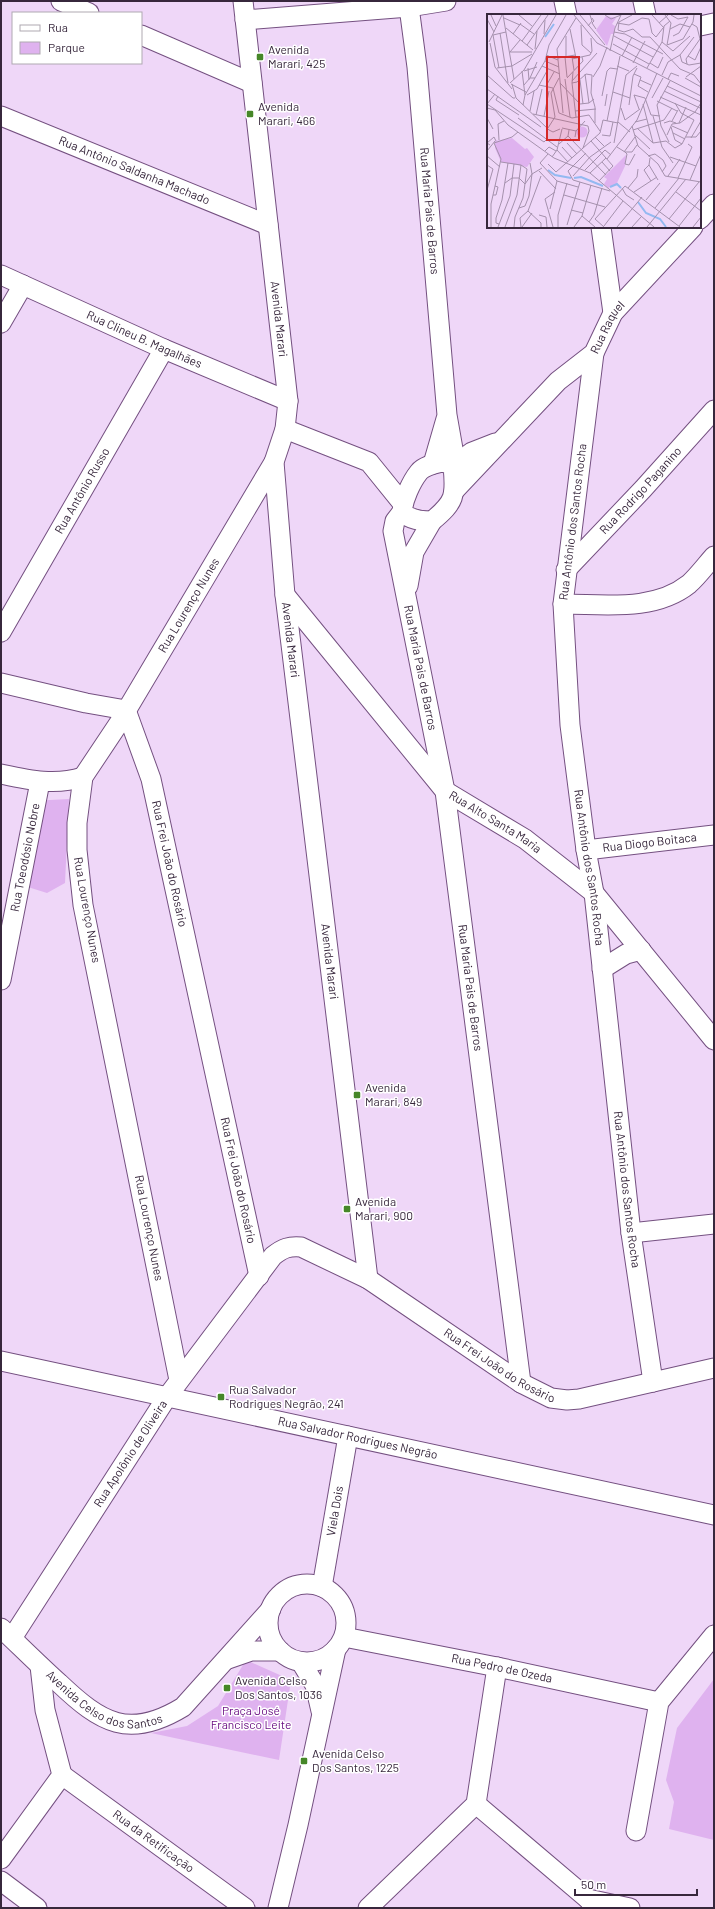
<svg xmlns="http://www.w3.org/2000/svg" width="715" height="1909" viewBox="0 0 715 1909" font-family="Barlow,sans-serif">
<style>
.green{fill:#dfb2ef}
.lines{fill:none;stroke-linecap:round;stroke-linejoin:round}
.minor-casing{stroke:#745080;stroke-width:21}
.minor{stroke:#fff;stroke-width:19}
.poi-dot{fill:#468728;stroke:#fff;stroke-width:1.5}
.labels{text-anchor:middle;stroke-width:3;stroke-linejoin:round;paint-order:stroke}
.poi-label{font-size:12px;fill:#37273c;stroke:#fff;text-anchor:start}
.street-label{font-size:12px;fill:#37273c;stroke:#fff}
.park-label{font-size:12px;fill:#6c1184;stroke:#fff}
.inset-river{fill:none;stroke:#93b9f1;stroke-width:2}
.inset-road{fill:none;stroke:#a591ad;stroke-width:1}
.view{fill:#d62828;fill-opacity:0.15;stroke:#d62828;stroke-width:2}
.inset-edge{fill:none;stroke:#37273c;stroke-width:2}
</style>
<rect width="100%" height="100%" fill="#efd7f8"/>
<path class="green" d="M69 799 65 883 47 893 15 883 31 801Z
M246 1660 291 1680 279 1760 151 1733 187 1726 218 1706Z
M714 1679V1840L669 1829 674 1802 666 1780 677 1728Z"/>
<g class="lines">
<g class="minor-casing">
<g id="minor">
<path d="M61 1 89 13"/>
<path id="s1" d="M243 1 288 401 285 429 274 462 285 595 368 1279"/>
<path d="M564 1 567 15"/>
<path d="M643 1 646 15"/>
<path id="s2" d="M409 7 417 67 447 415 453 449 450 464"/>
<path d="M245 20 409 7 446 1"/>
<path d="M700 26 714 23"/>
<path d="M141 35 252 83"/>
<path id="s3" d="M1 116 268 225"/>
<path d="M700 219 714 204"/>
<path d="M601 227 613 313"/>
<path id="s4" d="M1 275 164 349 288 401"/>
<path d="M1 323 23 285"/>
<path id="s5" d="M594 353 563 604 570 725 586 850 594 893 631 1233 653 1382"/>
<path d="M285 429 369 462 403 504"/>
<path d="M442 462 450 464 453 466C456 496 455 502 432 521 421 521 410 520 402 512 403 500 411 482 419 472 424 466 434 464 442 462Z"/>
<path d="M433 464 446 419"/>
<path d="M453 466 472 452 495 443"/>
<path id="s6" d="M454 491 558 381 594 353 613 313 693 227"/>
<path id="s7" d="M402 512 395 521 393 531 445 791 521 1383"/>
<path id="s8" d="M566 570 643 489 714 410"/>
<path d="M408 586 414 552 432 521"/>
<path id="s9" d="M285 595 445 791 525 839 594 893 714 1040"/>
<path d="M563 604C604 604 654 612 689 584 698 576 706 565 714 556"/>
<path id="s10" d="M1 632 164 349"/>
<path id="s11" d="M1 683 86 703 126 710 151 779 259 1276"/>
<path d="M1 774C29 780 55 786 83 777"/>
<path id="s12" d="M586 850 714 835"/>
<path d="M602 969 626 954 641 950"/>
<path id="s13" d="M1 980 40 782"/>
<path d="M631 1233 714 1224"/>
<path id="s14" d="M1 1361 714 1515"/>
<path id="s15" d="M179 1380 83 905 77 850V823L83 777 119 723 274 462"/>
<circle cx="307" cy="1623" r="39"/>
<path id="s16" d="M322 1587 348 1436"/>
<path id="s17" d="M1 1628C20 1646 39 1665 59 1683 101 1723 129 1740 183 1707L271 1609"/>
<path id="s18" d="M344 1637 497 1667 659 1702"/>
<path id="s19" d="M12 1638 167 1397 273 1256C283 1248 289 1246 301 1247L368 1279 521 1383 551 1398 567 1400 579 1399 714 1368"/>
<path d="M228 1659 251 1651H280"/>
<path d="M301 1662 315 1685 321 1711"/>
<path id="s20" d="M62 1775 245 1908"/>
<path d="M476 1804 588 1899 596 1908"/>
<path d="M636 1831 659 1702 714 1635"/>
<path d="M1 1859 62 1775 45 1710 40 1666"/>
<path d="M1 1881 37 1908"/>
<path d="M588 1899 630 1908"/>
<path d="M278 1908 298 1825 336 1649"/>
<path d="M368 1908 476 1804 497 1667"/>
</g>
</g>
<use href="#minor" class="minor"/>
</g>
<g class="poi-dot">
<rect x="256" y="53" width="8" height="8" rx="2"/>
<rect x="246" y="110" width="8" height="8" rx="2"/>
<rect x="353" y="1091" width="8" height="8" rx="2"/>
<rect x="343" y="1205" width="8" height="8" rx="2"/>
<rect x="217" y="1393" width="8" height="8" rx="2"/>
<rect x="223" y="1684" width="8" height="8" rx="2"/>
<rect x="300" y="1757" width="8" height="8" rx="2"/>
</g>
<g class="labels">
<g class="poi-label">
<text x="268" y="54">Avenida<tspan x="268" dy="14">Marari, 425</tspan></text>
<text x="258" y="111">Avenida<tspan x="258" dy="14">Marari, 466</tspan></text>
<text x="365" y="1092">Avenida<tspan x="365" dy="14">Marari, 849</tspan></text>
<text x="355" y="1206">Avenida<tspan x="355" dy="14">Marari, 900</tspan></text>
<text x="229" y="1394">Rua Salvador<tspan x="229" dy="14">Rodrigues Negrão, 241</tspan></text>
<text x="235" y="1685">Avenida Celso<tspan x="235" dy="14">Dos Santos, 1036</tspan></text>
<text x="312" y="1758">Avenida Celso<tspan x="312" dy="14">Dos Santos, 1225</tspan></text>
</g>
<g class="street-label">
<text dy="4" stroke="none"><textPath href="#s3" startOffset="144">Rua Antônio Saldanha Machado</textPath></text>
<text dy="4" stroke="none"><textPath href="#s2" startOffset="205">Rua Maria Pais de Barros</textPath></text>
<text dy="4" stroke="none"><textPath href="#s1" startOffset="320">Avenida Marari</textPath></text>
<text dy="4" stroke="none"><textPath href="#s6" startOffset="226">Rua Raquel</textPath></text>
<text dy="4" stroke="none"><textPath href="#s4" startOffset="157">Rua Clineu B. Magalhães</textPath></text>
<text dy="4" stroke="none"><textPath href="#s8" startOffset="109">Rua Rodrigo Paganino</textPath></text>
<text dy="4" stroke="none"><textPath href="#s10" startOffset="163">Rua Antônio Russo</textPath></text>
<text transform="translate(573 522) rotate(-83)" y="4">Rua Antônio dos Santos Rocha</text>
<text dy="4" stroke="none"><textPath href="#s15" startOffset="815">Rua Lourenço Nunes</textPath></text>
<text dy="4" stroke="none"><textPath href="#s1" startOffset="644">Avenida Marari</textPath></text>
<text dy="4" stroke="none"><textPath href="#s7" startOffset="161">Rua Maria Pais de Barros</textPath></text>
<text dy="4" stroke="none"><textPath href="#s9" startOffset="312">Rua Alto Santa Maria</textPath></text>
<text dy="4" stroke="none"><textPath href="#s12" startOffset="64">Rua Diogo Boitaca</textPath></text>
<text dy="4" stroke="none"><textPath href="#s13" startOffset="125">Rua Toeodósio Nobre</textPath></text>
<text dy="4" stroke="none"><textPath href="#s11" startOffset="288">Rua Frei João do Rosário</textPath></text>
<text dy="4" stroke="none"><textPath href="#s5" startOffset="518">Rua Antônio dos Santos Rocha</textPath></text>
<text transform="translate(87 910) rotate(80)" y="4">Rua Lourenço Nunes</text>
<text dy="4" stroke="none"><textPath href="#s1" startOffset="968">Avenida Marari</textPath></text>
<text dy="4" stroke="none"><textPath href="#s7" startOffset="485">Rua Maria Pais de Barros</textPath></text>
<text dy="4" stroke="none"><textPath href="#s11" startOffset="612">Rua Frei João do Rosário</textPath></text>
<text dy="4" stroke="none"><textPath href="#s5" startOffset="842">Rua Antônio dos Santos Rocha</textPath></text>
<text transform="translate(149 1228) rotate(79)" y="4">Rua Lourenço Nunes</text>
<text dy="4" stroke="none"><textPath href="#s19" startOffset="725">Rua Frei João do Rosário</textPath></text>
<text dy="4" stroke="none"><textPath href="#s14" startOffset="365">Rua Salvador Rodrigues Negrão</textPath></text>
<text dy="4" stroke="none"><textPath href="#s19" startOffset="219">Rua Apolônio de Oliveira</textPath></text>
<text dy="4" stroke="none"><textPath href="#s16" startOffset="77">Viela Dois</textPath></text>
<text dy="4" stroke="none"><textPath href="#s18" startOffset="161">Rua Pedro de Ozeda</textPath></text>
<text dy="4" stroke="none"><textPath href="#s17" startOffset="131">Avenida Celso dos Santos</textPath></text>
<text dy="4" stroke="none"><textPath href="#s20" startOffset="113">Rua da Retificação</textPath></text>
</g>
<g class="park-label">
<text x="251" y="1715">Praça José<tspan x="251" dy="14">Francisco Leite</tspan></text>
</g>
</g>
<g transform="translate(487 14)">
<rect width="214" height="214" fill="#efd7f8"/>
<path d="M119 2 129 4 125 10 128 12 127 20H124L120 32 109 16ZM89.5 118a5.5 5.5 0 1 1 11 0a5.5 5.5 0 1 1-11 0ZM25 124 38 135 40 134 47 143 40 153 14 148 8 134V127ZM139 141 138 152 129 171 121 174 117 170 120 165 117 163Z" fill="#dfb2ef"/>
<path class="inset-river" d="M58 23 67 10M61 156 68 161 84 164M87 164 94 163 116 172M123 173 130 170 134 174M151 188 159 199 173 205 179 213"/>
<path class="inset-road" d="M4 1 9 12M16 1 27 65M32 1 45 12M87 1 110 29 214 82M93 1 118 31M118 1 124 5 134 1M145 1 132 8 131 16 137 18 146 15 155 23H163L193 55 207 61 214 70M165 1 177 14M178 1 184 9 180 31M184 1 191 5 201 3 192 19 186 22M17 4 33 11M105 4 107 7 105 9 109 15M0 5 7 18M130 9 142 11 155 4 162 5 165 19 169 23 176 14M172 9 181 1M33 10 47 20M94 11 95 31 104 39M101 12 105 7 103 1M19 14 46 36M83 15 89 44M183 15 193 10 203 13M127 18 138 20 176 40M13 19 21 69M26 20 34 9M57 20 58 6M79 22V43M127 22 166 43M35 27 54 1M2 28 15 1M175 28 186 37 203 22M3 29 8 53 25 75M126 30 162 50M40 31 61 1M180 31 196 25 206 8 207 1M48 35 50 17M123 37 128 14 134 1M23 38H45M23 38 33 26M59 41 71 46M193 41 195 48 202 51 214 49M135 42 145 23M201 42 208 46 214 33M78 43 80 63M85 43 87 56M71 44 88 41M85 45 103 41 105 37 104 24M58 47 72 53M146 49 158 27M163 49 171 54 176 43M200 50 199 45 213 25 210 13 205 10M55 52 73 60M130 52 142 57M10 54 25 52 45 40M12 54 6 21 19 18M41 54 42 66M160 54 175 28 177 12 183 7M35 57 38 81 36 91M37 57 50 53M86 58 85 69 89 103M98 60 102 89M147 60 154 63 151 72 161 78M0 61 26 84H28M175 61 181 48 193 41 207 23M106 63 113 52 120 33M199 63 214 52M43 64 50 48M80 64 96 47 95 43M198 64 214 73M78 65 83 103M181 65 184 59 192 62M93 66 96 90M153 66 164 71M85 67 110 39M23 69 37 56 69 1M73 69 93 90 102 89 107 85M85 69 90 68 99 60 105 61 104 79 108 93V109M24 70 39 78M25 70 29 84 62 116 66 118 73 115M37 71 43 64H48M52 71 66 74 72 99M59 72 67 58M180 72 214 88M0 75 54 113M177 77 213 94M126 78 143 84M38 81 58 47 62 31 79 1M40 81 50 75 61 55M11 82 9 86 32 101M115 82 120 57 123 54 130 55M173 83 214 101M158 84 164 101 173 102M165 84 176 64M170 87 190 97M0 90 57 128 60 125M0 90 8 80M156 90 166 129M142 91 146 62 150 54M118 92 120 80M0 94 8 96 21 111 67 144 103 159 167 213M134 94 138 106 153 95M152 95 147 81 158 84M43 97 47 77M88 97 109 95M72 99 85 104 102 101 113 117M76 99 70 35 89 4M46 100 101 112 102 117 96 134M49 101 55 75M57 102 62 77M166 102 175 133 186 149M68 103 64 79 72 64M0 104 6 115M31 104 70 133M120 107 133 42M185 107 191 96M131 108 143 118M148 108 160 105M177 109 183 107 189 109M192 109 199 93M145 112 151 132 171 150 178 162M185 112 201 119M184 113 188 126 195 130M61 114 68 103M75 114 89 117M150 114 166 129M146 116 177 106 185 94M186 119 198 125M115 121 123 122 126 108M148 121 163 135M180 121 185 110 193 109 208 98 214 89M81 122 119 161M88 123 89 117 98 107M108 123 117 132M199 123H209L214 117M204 124 214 107M12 126 11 110 17 107M104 127 126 152 112 167M182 128 174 112 170 91 183 67M80 129 90 140M127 129 139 61 150 52M166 129 179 127 188 134 195 130 207 106 194 99 188 89M72 130 81 122 82 116M3 131 0 129 7 123 9 127M75 133 85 144M130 133 138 138H145L150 131M70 136 81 148M0 137 8 127M58 137 62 133 69 137M137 138 148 123M138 138 140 140 138 150 142 151 148 140M99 139 81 157 86 166 123 177M61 140 53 149 70 167M0 142 13 153M161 142 168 140 176 146 179 152 175 158M65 143 70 136 75 115M183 143 209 152M163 144 162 151 171 166M120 145 150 106 170 59M14 148 34 151 40 155 36 184 28 203 27 213M115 148 123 157M61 150 69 158 113 119 116 106 131 109M0 151 6 155 0 176M162 151 157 156 164 167M98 156 118 136 124 141M52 157 69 175M103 159 119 144M86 162 103 143 124 128M178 162 214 168M181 162 193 145M191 164 205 133 201 130M203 166 214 140M70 167 91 173M18 169 25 164H32L38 170 45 160 55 154M135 174 139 181 147 186M141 174 150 163 151 155M147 178 170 163M189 178 214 197M6 181H9L11 173 8 172M77 181 118 193M159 186 173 169M32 194 38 192 42 182 45 160 43 149M168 194 192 164M63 195 70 167M84 196 96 199M41 197 54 162M41 197 54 209V213M52 201 59 203 60 213M95 202 108 213M108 205 138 172 193 213M108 205 117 213M182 205 212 168M102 208 107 201 115 174M12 210 9 209V204L15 186 21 149M80 211 93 168M117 212 136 187M192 212 214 184M4 213V190L14 145 7 129 25 123 31 118M11 213 23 182 27 150M18 213 30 181 34 151M34 213 33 204 41 197M35 213 45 199M66 213 58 185 68 178M71 213V201L80 169M87 213 95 202 104 171M130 213 155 183M145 213 154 203M160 213 199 165M206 213 214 203"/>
<path class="view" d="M60 43H92V126H60Z"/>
<rect width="214" height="214" class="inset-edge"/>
</g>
<rect width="715" height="1909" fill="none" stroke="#37273c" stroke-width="4"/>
<rect x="12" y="12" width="130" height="52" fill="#ffffff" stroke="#afa9b1"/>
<rect x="20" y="25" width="20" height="6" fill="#ffffff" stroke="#afa9b1"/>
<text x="48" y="32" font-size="12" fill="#37273c">Rua</text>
<rect x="20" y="42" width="20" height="12" fill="#dfb2ef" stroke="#afa9b1"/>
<text x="48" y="52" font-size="12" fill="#37273c">Parque</text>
<path d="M575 1889v6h122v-6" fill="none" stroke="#37273c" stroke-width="2"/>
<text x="581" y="1889" font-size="12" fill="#37273c" stroke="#ffffff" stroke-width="3" paint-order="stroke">50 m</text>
</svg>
